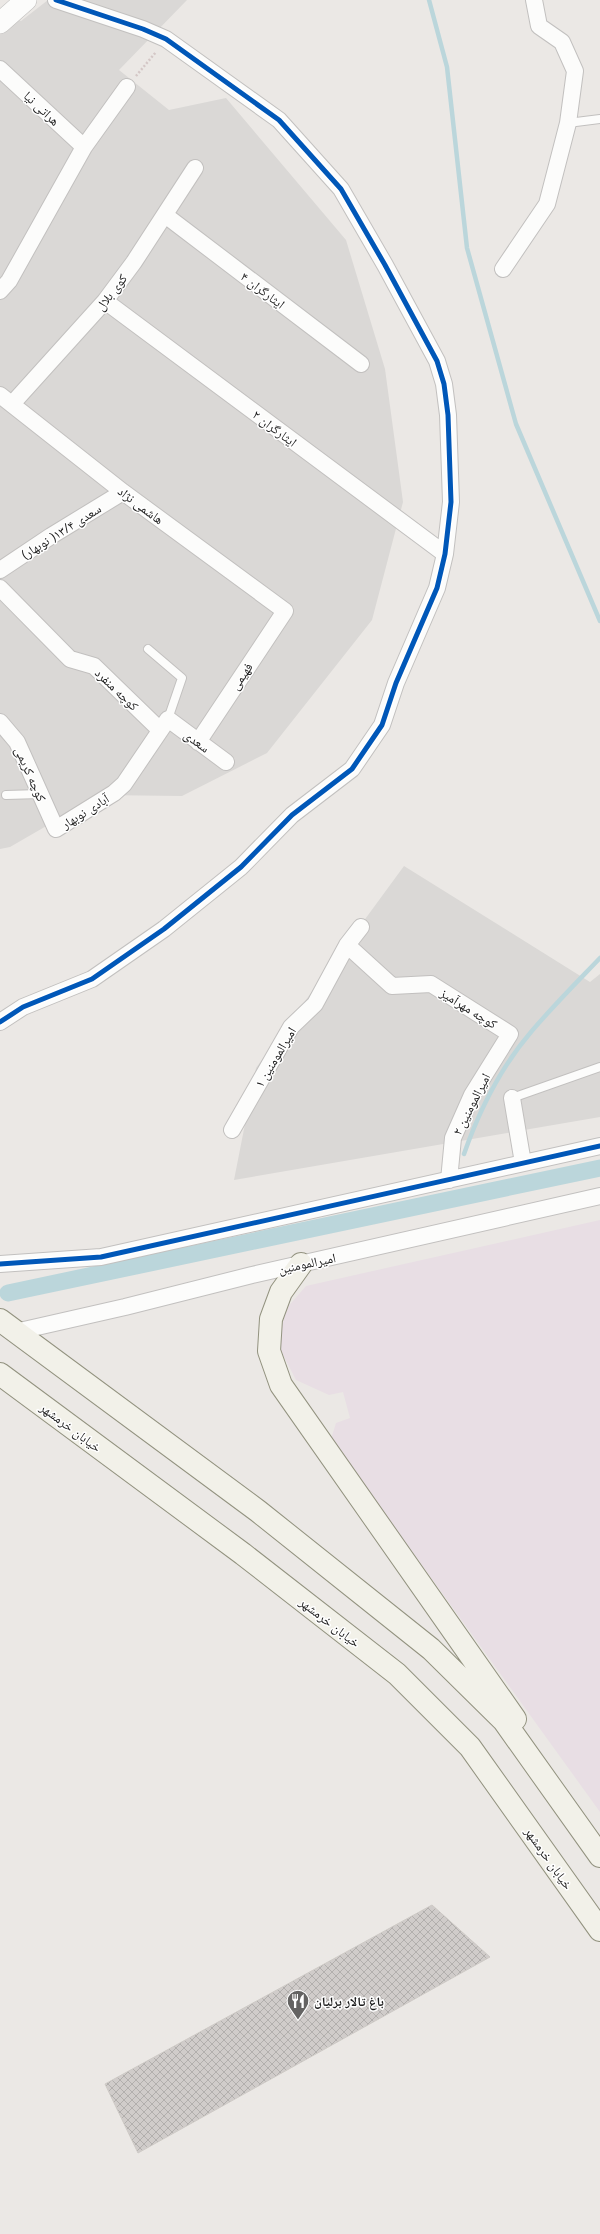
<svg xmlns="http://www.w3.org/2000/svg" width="600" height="2234" viewBox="0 0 600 2234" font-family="'Open Sans','Noto Naskh Arabic',sans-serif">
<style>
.residential{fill:#dad8d6}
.industrial{fill:#e8dee4}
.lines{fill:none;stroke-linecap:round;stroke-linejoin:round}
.stream{stroke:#bbd6db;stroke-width:4.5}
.canal{stroke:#bbd6db;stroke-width:17}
.building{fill:url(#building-cross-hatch);stroke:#cecac6}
.service-casing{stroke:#c2c0bf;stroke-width:10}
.minor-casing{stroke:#c2c0bf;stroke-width:18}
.tertiary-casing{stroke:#c2c0bf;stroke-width:22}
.secondary-casing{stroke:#92927f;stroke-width:24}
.path{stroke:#d4c7c6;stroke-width:2.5;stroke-dasharray:2 2;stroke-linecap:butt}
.service{stroke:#fcfcfb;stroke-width:8}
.minor{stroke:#fcfcfb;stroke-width:16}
.tertiary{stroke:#fcfcfb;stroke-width:21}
.secondary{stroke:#f2f1e9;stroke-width:22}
.cycleway-casing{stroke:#fff;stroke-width:8}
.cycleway{stroke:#0057b8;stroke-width:5}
.labels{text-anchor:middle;stroke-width:3;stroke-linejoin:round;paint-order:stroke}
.street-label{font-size:13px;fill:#1c1c1c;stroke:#fff}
.poi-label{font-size:13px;font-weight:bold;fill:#1c1c1c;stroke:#fff;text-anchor:start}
</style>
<defs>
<pattern id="building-cross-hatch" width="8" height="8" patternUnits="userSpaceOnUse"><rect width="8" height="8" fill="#d0ccca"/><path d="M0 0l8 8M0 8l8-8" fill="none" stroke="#b2afad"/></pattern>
</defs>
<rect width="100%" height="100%" fill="#ebe8e5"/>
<path class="residential" d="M48 0H187L119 70 169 110 226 98 346 240 385 369 403 502 372 620 267 753 182 796 100 795 10 847 0 849V13L21 21Z
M404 866 590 982 600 974V1117L234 1180 256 1068Z"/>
<path class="industrial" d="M600 1220V1812L331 1439 336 1423 350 1418 343 1392 329 1395 296 1380 278 1345 286 1309 306 1286Z"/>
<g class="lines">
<path class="stream" d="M429 0 447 67 467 248 516 424 600 621
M464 1154C479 1111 501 1067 531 1032 553 1006 577 982 600 958"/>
<path class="canal" d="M8 1293 600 1168"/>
</g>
<path class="building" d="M432 1905 490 1957 138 2153 105 2084Z"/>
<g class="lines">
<g class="service-casing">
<path id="service" d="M568 123 600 119
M148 649 182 678 168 719
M6 795 40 794
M512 1098 600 1067"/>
</g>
<g class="minor-casing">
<path id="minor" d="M0 69 84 147
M165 215 361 364
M503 269 547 204 568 123 575 71 562 42 539 26 534 0
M0 291 9 281 84 147 127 87
M105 301 445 554
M0 395 123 492 285 611 198 742
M12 404 105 301 134 262 195 168
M0 570 51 536 123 492
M0 588 70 659 94 666 160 730
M0 722 17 742 56 829 114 793 124 784 168 719 226 762
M347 945 392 986 431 984 510 1034 472 1095 453 1138 449 1180
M0 1022 23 1007 92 979 164 929 241 867 292 815 352 769 382 725 396 683 437 588 445 554 451 502 448 415 444 384 437 361 385 265 341 189 279 120 166 39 143 29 56 0
M512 1098 523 1163
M232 1130 291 1027 315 1004 347 945 361 927
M0 1264 101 1257 600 1146
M15 1332 125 1307 252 1275 600 1196"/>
</g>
<g class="tertiary-casing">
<path id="tertiary" d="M0 23 26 0"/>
</g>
<g class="secondary-casing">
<path id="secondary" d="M301 1264 281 1292 271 1319 269 1351 281 1385 515 1719
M0 1320 258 1511 431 1649 504 1721 600 1856
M0 1374 243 1554 397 1674 470 1747 600 1930"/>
</g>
<path class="path" d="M136 76 156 52"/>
<use href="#service" class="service"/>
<use href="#minor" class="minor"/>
<use href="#tertiary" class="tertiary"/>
<use href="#secondary" class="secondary"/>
<g class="cycleway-casing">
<path id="cycleway" d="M0 1022 23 1007 92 979 164 929 241 867 292 815 352 769 382 725 396 683 437 588 445 554 451 502 448 415 444 384 437 361 385 265 341 189 279 120 166 39 143 29 56 0
M0 1264 101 1257 600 1146"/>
</g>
<use href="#cycleway" class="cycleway"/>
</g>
<defs>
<g id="restaurant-pin" transform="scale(1.15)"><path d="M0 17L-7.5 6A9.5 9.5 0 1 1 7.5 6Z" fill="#646362" stroke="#fff"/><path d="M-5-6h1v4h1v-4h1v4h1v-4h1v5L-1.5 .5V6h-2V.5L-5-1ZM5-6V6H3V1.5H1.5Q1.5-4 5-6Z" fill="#fff"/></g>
</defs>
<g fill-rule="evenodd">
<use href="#restaurant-pin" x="298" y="2001"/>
</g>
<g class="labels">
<g class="street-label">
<text transform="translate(42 108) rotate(43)" y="5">هراتی نیا</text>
<text transform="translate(263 290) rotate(37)" y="5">ایثارگران ۴</text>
<text transform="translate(111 292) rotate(-52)" y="5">کوی بلال</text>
<text transform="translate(275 428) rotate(37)" y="5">ایثارگران ۲</text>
<text transform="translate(141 505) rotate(37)" y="5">هاشمی نژاد</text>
<text transform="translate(61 531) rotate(-32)" y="5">سعدی ۱۳/۴( نوبهار)</text>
<text transform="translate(241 676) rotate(-56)" y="5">فهیمی</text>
<text transform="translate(117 689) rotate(44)" y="5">کوچه منفرد</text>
<text transform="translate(197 741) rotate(36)" y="5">سعدی</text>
<text transform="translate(31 774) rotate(66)" y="5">کوچه کریمی</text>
<text transform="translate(85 811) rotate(-32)" y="5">آبادی نوبهار</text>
<text transform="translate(469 1008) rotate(32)" y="5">کوچه مهرآمیز</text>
<text transform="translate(275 1057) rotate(-59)" y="5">امیرالمومنین ۱</text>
<text transform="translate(471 1104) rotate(-63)" y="5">امیرالمومنین ۲</text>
<text transform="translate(307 1263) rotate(-12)" y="5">امیرالمومنین</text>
<text transform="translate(71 1427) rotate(37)" y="5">خیابان خرمشهر</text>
<text transform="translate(330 1622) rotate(38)" y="5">خیابان خرمشهر</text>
<text transform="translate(549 1858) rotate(55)" y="5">خیابان خرمشهر</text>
</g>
<g class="poi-label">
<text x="314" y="2006">باغ تالار برلیان</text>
</g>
</g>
</svg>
